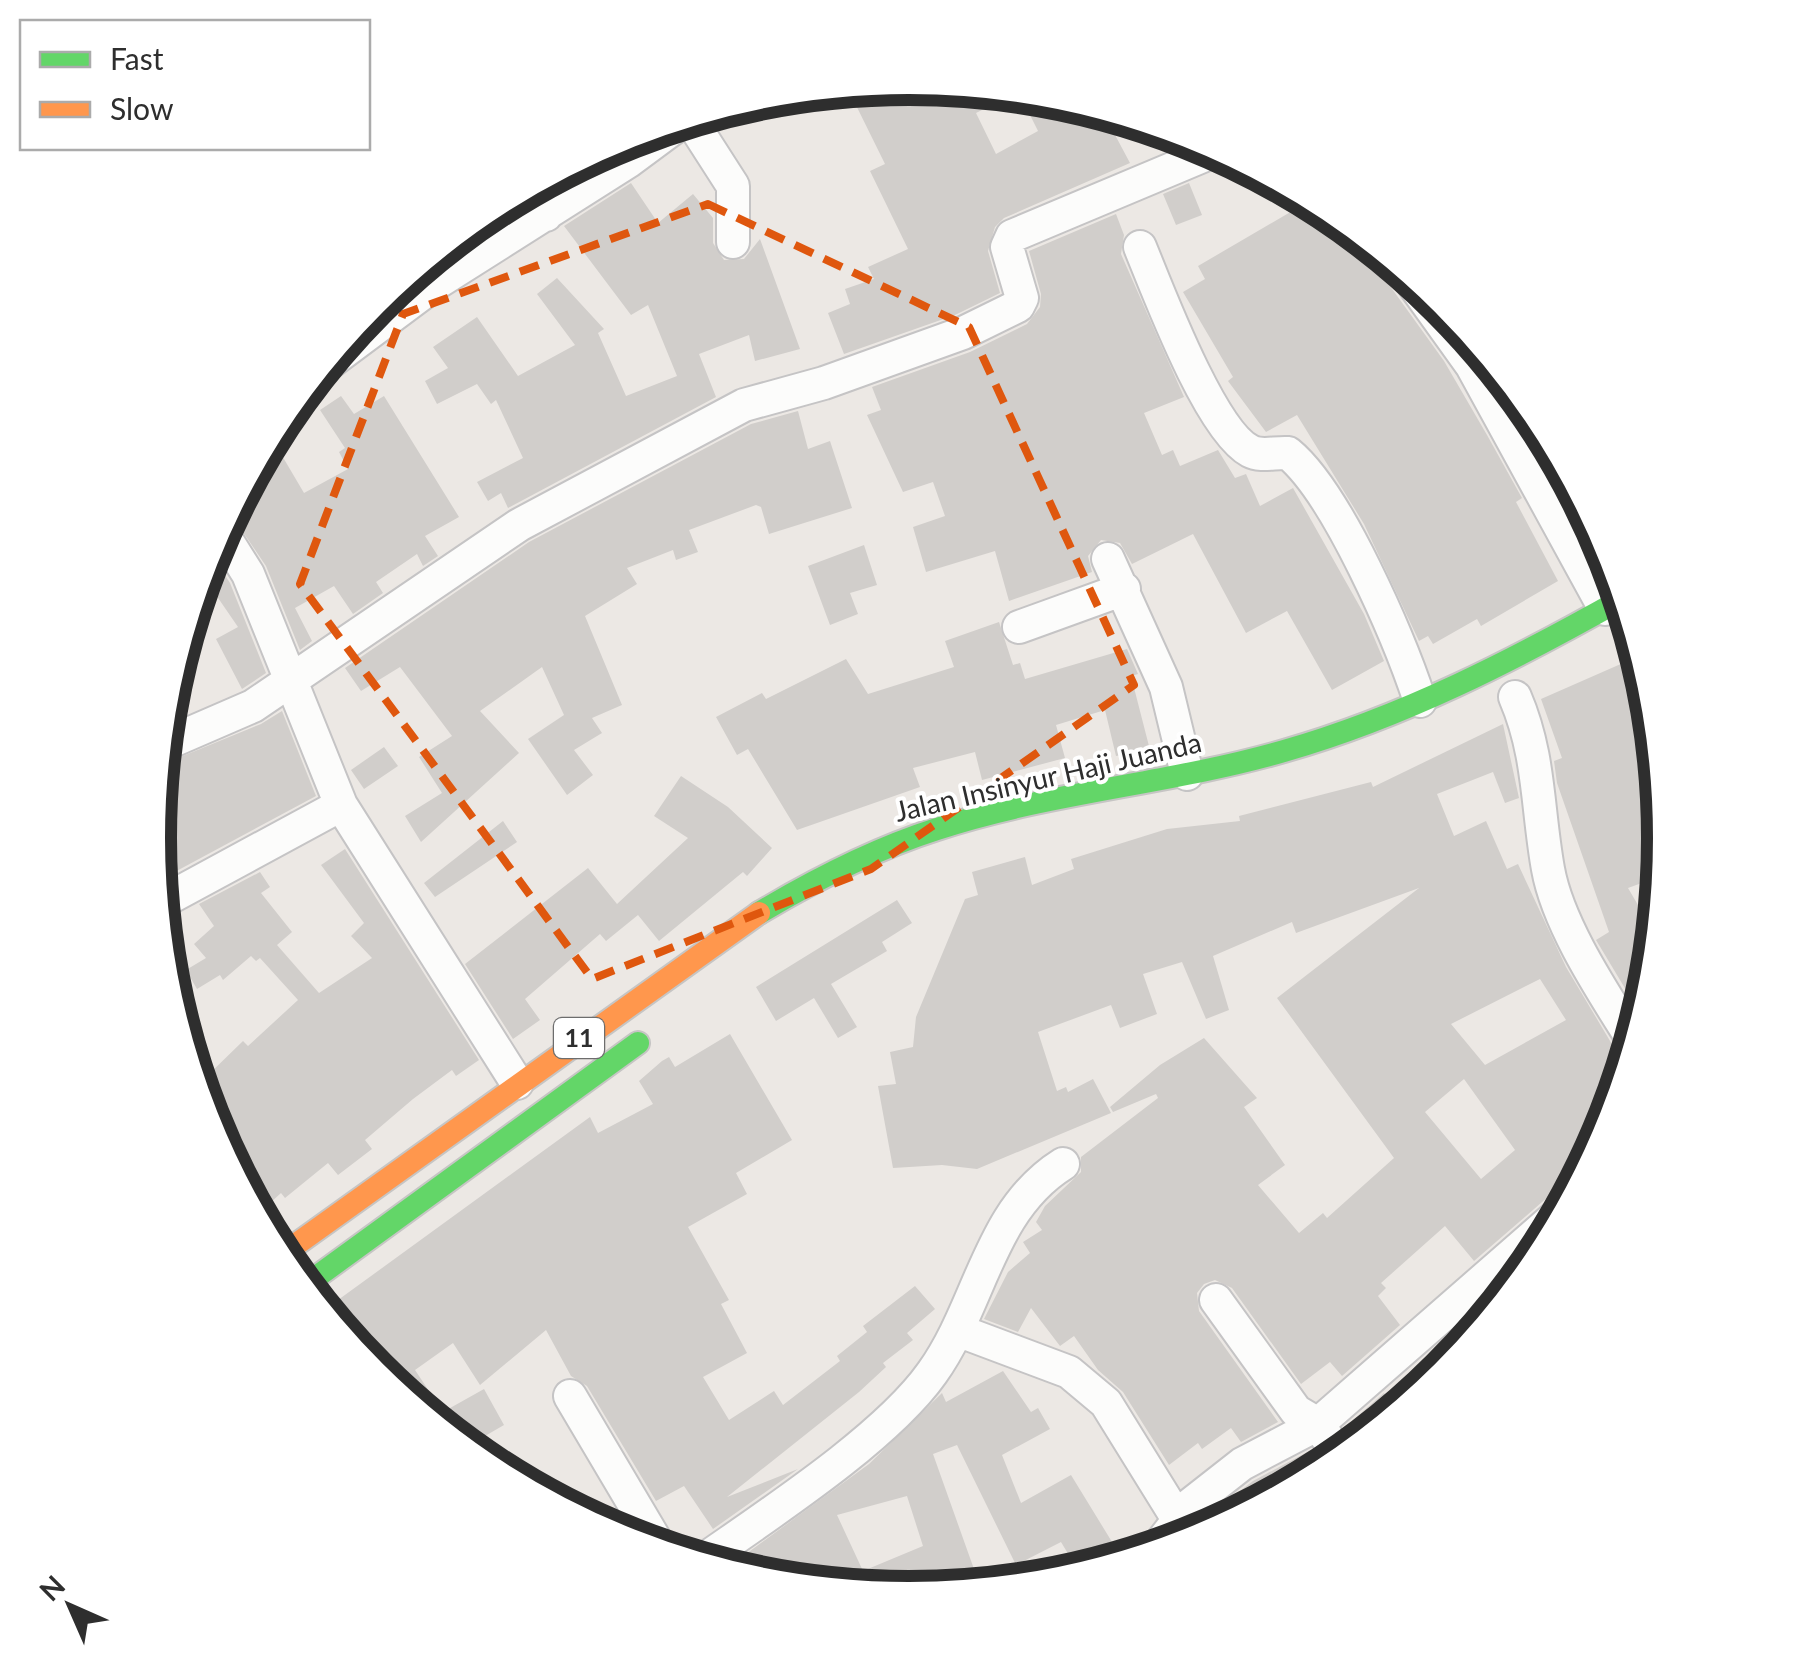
<svg xmlns="http://www.w3.org/2000/svg" width="1818" height="1676" viewBox="0 0 1818 1676" font-family="Lato,sans-serif">
<style>
.building{fill:#d1cecb;fill-rule:evenodd}
.lines{fill:none;stroke-linecap:round;stroke-linejoin:round}
.street-casing{stroke:#c5c4c5;stroke-width:36}
.fast-casing{stroke:#c6c5c4;stroke-width:26}
.slow-casing{stroke:#c6c5c4;stroke-width:26}
.street{stroke:#fcfcfb;stroke-width:32}
.fast{stroke:#63d668;stroke-width:22}
.slow{stroke:#ff974d;stroke-width:22}
.marked{fill:none;stroke:#df570e;stroke-width:8;stroke-dasharray:20 12;stroke-linejoin:round}
.labels{text-anchor:middle;stroke-width:8;stroke-linejoin:round;paint-order:stroke}
.shield{fill:#fff;stroke:#6d6d6d;stroke-width:2.5}
.shield-label{font-size:25px;font-weight:bold;fill:#2e2e2e}
.street-label{font-size:28px;fill:#2e2e2e;stroke:#fff}
.rim{fill:none;stroke:#2e2e2e;stroke-width:12}
</style>
<rect width="100%" height="100%" fill="#ece8e4"/>
<path class="building" d="M910 82 1016 93 976 113 996 154 1038 131 1019 93 1057 97 1140 123 1114 133 1130 163 1004 218 995 227 988 251 1000 293 955 315 844 354 828 313 850 304 845 289 874 279 868 267 908 249 870 171 885 164 848 89Z
M631 183 658 223 693 194 713 218V243L724 260 744 259 760 239 800 349 755 361 749 335 699 354 716 397 508 508 501 493 488 501 477 482 523 458 496 400 491 404 477 384 437 404 425 381 448 368 433 347 477 317 518 376 575 345 537 294 557 278 604 329 598 333 626 396 677 376 648 305 631 315 564 226Z
M1189 183 1202 215 1176 225 1163 194Z
M1311 200 1369 243 1390 286 1444 361 1487 435 1522 498 1516 502 1558 581 1481 626 1477 619 1433 644 1428 636 1419 641 1364 524 1297 415 1266 432 1228 381 1233 377 1183 292 1205 279 1198 266Z
M1116 214 1124 235 1121 254 1184 397 1144 413 1162 455 1173 450 1180 466 1218 450 1235 478 1246 474 1260 506 1293 488 1364 614 1384 661 1332 690 1287 611 1246 633 1193 534 1132 564 1120 543 1101 540 1088 556 1092 572 1009 601 995 551 926 572 913 527 945 516 933 482 903 492 867 415 881 410 872 387 970 352 1027 324 1040 307 1041 294 1029 251Z
M341 396 354 414 384 396 459 517 425 536 438 556 423 566 417 554 376 582 383 593 353 614 334 586 295 608 312 641 300 650 266 566 230 513 271 437 304 493 348 469 339 452 345 448 320 410Z
M798 411 808 449 830 441 852 508 769 534 761 507 756 505 689 530 698 552 676 560 673 550 627 568 637 584 585 616 622 705 592 718 602 733 574 750 593 775 567 795 528 739 564 715 542 667 480 711 519 753 421 842 405 816 442 793 419 757 452 736 400 667 361 691 345 668 529 542 751 424Z
M864 545 877 585 850 593 858 614 830 625 808 566Z
M210 552 230 583 266 673 242 689 216 639 238 627 203 576Z
M999 622 1013 665 1020 663 1025 679 1127 649 1138 674 1131 676 1150 750 1116 756 1105 710 1056 725 1065 758 982 780 975 752 913 768 920 787 797 830 748 749 737 755 716 717 762 693 766 699 846 659 868 694 954 667 945 641Z
M1639 656 1650 691 1659 779 1647 784 1664 839 1661 876 1628 888 1655 934 1650 986 1641 1015 1596 940 1609 932 1557 783 1554 761 1562 758 1541 699Z
M282 711 316 796 158 881 156 864 168 856 154 832 161 765 261 724Z
M1503 724 1519 798 1505 803 1493 772 1437 794 1454 836 1486 821 1507 869 1518 864 1566 967 1616 1051 1628 1059 1607 1128 1572 1192 1549 1196 1474 1261 1445 1226 1381 1283 1386 1288 1378 1296 1400 1325 1342 1376 1330 1362 1301 1384 1232 1288 1215 1280 1204 1284 1197 1293 1199 1311 1278 1422 1241 1442 1231 1428 1202 1449 1198 1443 1169 1465 1123 1392 1098 1370 1074 1336 1060 1346 1031 1308 1018 1332 984 1319 1008 1272 1030 1253 1023 1242 1042 1230 1036 1222 1045 1206 1081 1172V1157L1158 1098 1156 1094 1113 1112 1110 1107 1160 1065 1204 1038 1257 1098 1244 1107 1285 1165 1258 1185 1299 1233 1323 1213 1327 1218 1394 1158 1277 998 1419 888 1296 933 1292 922 1213 956 1229 1010 1206 1019 1182 962 1143 974 1157 1014 1120 1028 1111 1005 1038 1032 1057 1091 1066 1087 1068 1092 1093 1079 1111 1113 977 1169 942 1165 893 1168 878 1086 896 1084 890 1052 913 1047 916 1017 965 899 978 895 972 872 1025 857 1032 885 1074 869 1071 859 1167 829 1240 821 1239 816 1371 782 1373 787ZM1540 979 1566 1020 1485 1065 1451 1024ZM1464 1079 1515 1150 1481 1179 1425 1112Z
M384 747 398 766 364 789 351 770Z
M681 776 728 807 772 848 747 876 743 872 659 941 638 915 606 941 600 934 525 999 540 1020 513 1039 465 964 588 868 617 904 688 838 654 816Z
M503 821 517 842 435 897 424 883Z
M345 849 479 1060 456 1076 452 1070 413 1099 365 1140 372 1149 338 1175 328 1163 285 1198 281 1193 258 1214 211 1127 200 1092 211 1084 205 1078 243 1041 248 1046 298 1000 260 958 256 961 251 956 223 980 220 975 197 989 186 970 206 958 194 944 214 926 199 904 260 872 270 887 261 893 292 932 277 945 319 993 372 958 351 936 364 923 321 865Z
M897 900 912 923 882 942 887 951 831 984 857 1027 838 1038 814 998 776 1021 756 987Z
M730 1034 792 1140 736 1173 747 1194 688 1227 729 1300 721 1304 747 1353 703 1377 729 1420 774 1391 783 1405 840 1361 837 1356 867 1332 863 1326 915 1286 935 1309 907 1333 913 1340 883 1363 886 1367 859 1392 727 1497 798 1469 713 1529 684 1486 656 1501 587 1386 571 1376 546 1330 480 1385 453 1343 415 1370 443 1412 484 1389 504 1425 466 1447 374 1372 327 1308 590 1117 598 1133 653 1104 639 1081 662 1061 669 1057 675 1067Z
M1003 1371 1031 1412 1038 1408 1050 1429 1002 1455 1021 1503 1071 1475 1120 1555 1079 1572 1061 1542 1016 1565 957 1445 933 1454 980 1586 909 1594 743 1573 735 1562 869 1464 942 1393 946 1402ZM907 1496 923 1546 863 1571 837 1515Z
M1384 1393 1397 1410 1355 1444 1344 1428Z
M1311 1450 1324 1469 1220 1524 1211 1513 1253 1481Z"/>
<g class="lines">
<g class="street-casing">
<path id="street" d="M690 119 733 186V242
M518 195 546 215
M1140 247C1158 291 1210 430 1250 451 1261 457 1275 452 1288 453 1338 494 1399 638 1420 701
M1406 274 1472 366 1605 609
M321 369 435 284 629 161 683 121
M221 531 248 574 341 805 517 1083
M1108 559 1166 687 1187 774
M1019 627 1124 589
M1515 697C1540 755 1537 808 1548 869 1558 925 1603 992 1633 1040
M163 745 253 706 519 525 744 405 824 383 963 333 1018 306 1022 298 1007 247 1012 236 1217 150
M160 903 341 805
M1216 1300 1296 1411 1318 1424 1340 1457
M957 1330 1069 1372 1106 1403 1189 1537
M570 1396 660 1548
M1156 1549 1191 1504 1242 1464 1318 1424 1562 1211
M702 1561C769 1514 886 1438 932 1373 981 1305 988 1211 1063 1164"/>
</g>
<g class="fast-casing">
<path id="fast" d="M759 913C816 879 874 849 937 829 1049 792 1170 784 1284 751 1403 717 1514 660 1622 599
M304 1286 638 1043"/>
</g>
<g class="slow-casing">
<path id="slow" d="M280 1256 759 913"/>
</g>
<use href="#street" class="street"/>
<use href="#fast" class="fast"/>
<use href="#slow" class="slow"/>
</g>
<path class="marked" d="M708 204 969 327 1134 685 871 869 592 979 300 584 403 314Z"/>
<g class="labels">
<rect class="shield" x="554" y="1018" width="50" height="40" rx="8"/>
<g class="shield-label">
<text x="579" y="1047">11</text>
</g>
<g class="street-label">
<text transform="translate(1048 777) rotate(-13)" y="10">Jalan Insinyur Haji Juanda</text>
</g>
</g>
<path d="M0 0H1818V1676H0ZM171 838a738 738 0 1 1 1476 0a738 738 0 1 1-1476 0Z" fill="#fff" fill-rule="evenodd"/>
<path class="rim" d="M171 838a738 738 0 1 1 1476 0a738 738 0 1 1-1476 0Z"/>
<rect x="20" y="20" width="350" height="130" fill="#ffffff" stroke="#ababab" stroke-width="2.5"/>
<rect x="40" y="52" width="50" height="15" fill="#63d668" stroke="#ababab" stroke-width="2.5"/>
<text x="110" y="70" font-size="30" fill="#2e2e2e">Fast</text>
<rect x="40" y="102" width="50" height="15" fill="#ff974d" stroke="#ababab" stroke-width="2.5"/>
<text x="110" y="120" font-size="30" fill="#2e2e2e">Slow</text>
<g transform="translate(70 1606) rotate(315)" stroke="#ffffff" stroke-width="8" paint-order="stroke">
<path d="M0-8L18 38L0 25L-18 38Z" fill="#2e2e2e"/>
<text y="-15" font-size="28" font-weight="bold" text-anchor="middle" fill="#2e2e2e">N</text>
</g>
</svg>
